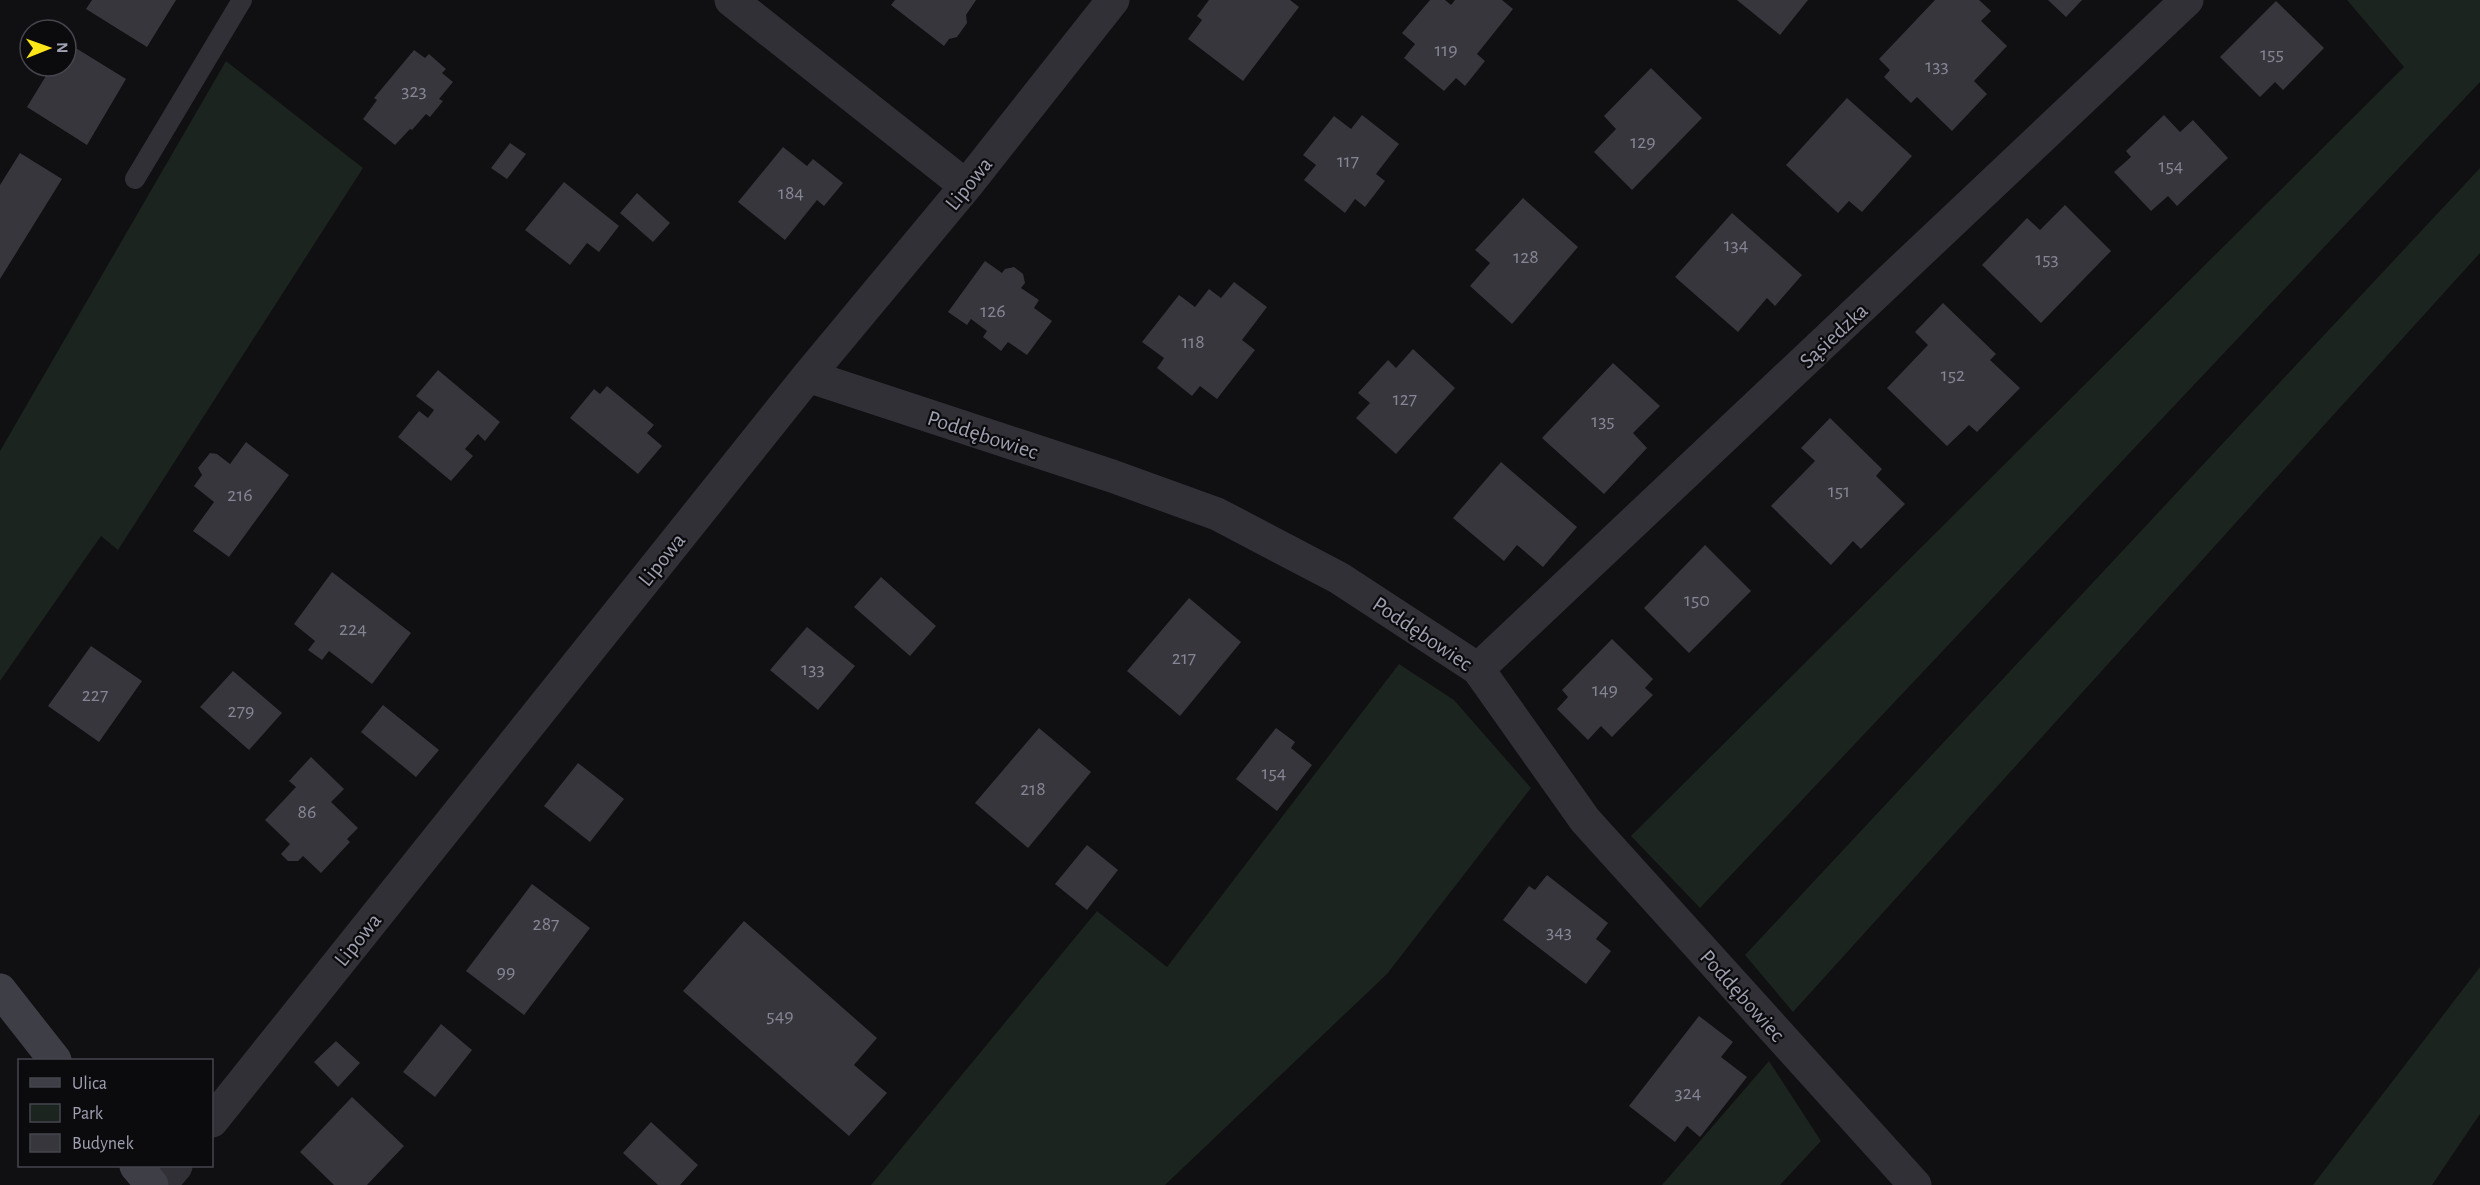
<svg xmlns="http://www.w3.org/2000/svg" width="2480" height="1185" font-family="'Alegreya Sans',sans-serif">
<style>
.green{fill:#1b241e}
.building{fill:#37363c}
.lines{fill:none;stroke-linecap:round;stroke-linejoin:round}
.service{stroke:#303036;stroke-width:20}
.minor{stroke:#303036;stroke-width:33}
.secondary{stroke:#3e3e46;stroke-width:33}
.labels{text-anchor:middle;stroke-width:4.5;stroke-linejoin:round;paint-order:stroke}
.number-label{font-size:20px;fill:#858695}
.street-label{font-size:22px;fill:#9fa1b3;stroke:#0b0a0c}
</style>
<rect width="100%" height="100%" fill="#100f11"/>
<!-- green -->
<path class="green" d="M2347,0h133v82l-780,826 -69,-72 773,-769z
M226,61l137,107 -245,382 -17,-14 -101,145v-230z
M2480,168v85l-687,759 -48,-57z
M1399,664l55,36 77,88 -144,186 -222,211h-294l226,-274 70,56z
M2480,967v147l-48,71h-119z
M1769,1061l52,80 -41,44h-118z"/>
<!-- building -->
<path class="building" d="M92,0h84l-29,47 -61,-38z
M895,0h81l-10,15 1,8 -10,14 -8,2 -5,7 -53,-41z
M1209,0h81l9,7 -56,74 -55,-42 14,-19 -5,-4z
M1430,0h15l6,5 4,-5h47l11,9 -36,45 8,7 -20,25 -9,-8 -12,13 -40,-33 11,-14 -13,-11z
M1737,0h71l-28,35z
M1935,0h44l12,11 -10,10 26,25 -33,35 13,13 -35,37 -35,-34 -6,6 -27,-26 6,-7 -11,-11z
M2048,0h34l-16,17z
M2276,1l48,47 -41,42 -8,-8 -15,15 -40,-40z
M66,42l60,37 -39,66 -60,-38 25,-41h14z
M414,50l11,8 4,-4 17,15 -4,4 11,9 -14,17 4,2 -13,16 -4,-3 -14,16 -2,-1 -15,16 -32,-26 14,-19 -3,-2z
M1651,68l51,50 -70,72 -38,-38 22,-23 -12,-13z
M1847,98l65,58 -50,56 -13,-11 -11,12 -52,-48z
M1362,115l37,29 -23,30 9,7 -20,26 -10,-8 -10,14 -41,-33 12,-15 -13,-10 31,-39 17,13z
M2164,115l16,17 13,-12 35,38 -51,48 -9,-10 -17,15 -37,-39 17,-15 -5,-6z
M510,143l16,11 -19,25 -16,-11z
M783,147l24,19 6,-7 30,24 -19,23 -7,-6 -32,40 -47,-38z
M20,153l42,26 -62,100v-94z
M564,182l55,44 -20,26 -12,-9 -17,22 -45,-35z
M637,193l33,30 -17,19 -33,-29z
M1523,198l55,49 -66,77 -42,-38 20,-23 -15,-13z
M2065,205l46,46 -70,72 -59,-58 45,-47 13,12z
M1732,213l70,62 -27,31 -8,-8 -29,34 -63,-55z
M985,261l17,12 3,-4 9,-2 9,7 2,9 -4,5 18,12 -5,8 18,13 -25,34 -19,-13 -7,9 -18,-14 4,-6 -16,-12 -4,6 -19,-13z
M1234,282l33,25 -25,33 13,10 -38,49 -17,-13 -8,10 -35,-28 7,-10 -22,-16 37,-47 16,12 14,-18 12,9z
M1943,303l53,51 -6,6 30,28 -43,44 -8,-7 -22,21 -60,-58 41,-43 -13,-13z
M1413,349l42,39 -59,66 -40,-36 14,-15 -12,-10 30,-33 8,8z
M1613,363l47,43 -27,27 14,15 -43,46 -62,-56z
M438,370l62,52 -15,19 -7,-7 -13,15 8,7 -22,25 -53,-44 21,-26 9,7 6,-8 -18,-14z
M607,386l47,39 -7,8 15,13 -24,28 -68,-56 24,-29 6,5z
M1830,418l52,51 -6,7 29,28 -44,45 -8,-8 -22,24 -60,-59 44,-45 -14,-13z
M246,442l43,33 -60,82 -36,-26 21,-29 -20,-16 8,-11 -4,-7 12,-15 7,1 13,10z
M1501,462l76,65 -34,40 -26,-22 -13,16 -51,-43z
M1705,545l46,46 -62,62 -45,-45z
M332,572l79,61 -39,51 -43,-33 -7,9 -14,-10 7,-9 -21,-17z
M881,577l55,49 -26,30 -56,-49z
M1189,598l52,44 -61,74 -53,-45z
M807,627l48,39 -37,44 -48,-40z
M1612,639l41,40 -8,9 8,7 -41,42 -11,-11 -13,14 -31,-31 11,-12 -6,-7z
M91,646l51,35 -43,61 -51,-36z
M233,671l49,42 -33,37 -49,-43z
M383,705l56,45 -23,27 -55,-45z
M1039,728l52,44 -63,76 -53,-45z
M1276,728l19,14 -4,6 21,17 -35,46 -41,-32z
M311,757l33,32 -13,13 27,26 -11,11 3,3 -29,31 -18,-17 -5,5h-10l-7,-7 9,-10 -25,-24 31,-33 -7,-6z
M578,763l46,36 -34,43 -46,-36z
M1087,845l31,25 -31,40 -32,-26z
M1547,875l61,48 -12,16 15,12 -25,33 -83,-64 26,-34 6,4z
M532,884l58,44 -66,87 -58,-44z
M744,921l133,117 -23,27 33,28 -38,43 -166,-145z
M1699,1016l34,26 -12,15 26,20 -47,60 -13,-11 -12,16 -46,-36z
M441,1024l31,26 -37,47 -32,-25z
M336,1041l24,22 -22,24 -24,-25z
M352,1097l52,49 -37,39h-33l-34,-33z
M651,1122l47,43 -18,20h-22l-35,-32z"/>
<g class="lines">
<!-- service -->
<path class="service" d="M135,179l107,-179"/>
<!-- minor -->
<path class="minor" d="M731,0l235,186
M808,376l304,100 105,38 122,64 139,91 107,151 330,365
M1478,669l709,-669
M212,1121l596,-745 158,-190 147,-186
M160,1185l16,-19"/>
<!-- secondary -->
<path class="secondary" d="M0,990l55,70
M136,1166l16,19"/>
</g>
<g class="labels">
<!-- number labels -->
<g class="number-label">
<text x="1446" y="56">119</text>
<text x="2272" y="60">155</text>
<text x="1937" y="72">133</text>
<text x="414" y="97">323</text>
<text x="1643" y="148">129</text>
<text x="1348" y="167">117</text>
<text x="2171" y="172">154</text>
<text x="791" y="199">184</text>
<text x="1736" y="251">134</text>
<text x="1526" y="263">128</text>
<text x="2047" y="265">153</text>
<text x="993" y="317">126</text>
<text x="1193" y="348">118</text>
<text x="1953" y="381">152</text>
<text x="1405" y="405">127</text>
<text x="1603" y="427">135</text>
<text x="1839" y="497">151</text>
<text x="240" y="501">216</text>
<text x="1697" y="606">150</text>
<text x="353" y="635">224</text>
<text x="1184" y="664">217</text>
<text x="813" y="675">133</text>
<text x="1605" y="696">149</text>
<text x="95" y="701">227</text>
<text x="241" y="717">279</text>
<text x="1274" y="779">154</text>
<text x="1033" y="795">218</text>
<text x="307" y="818">86</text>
<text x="546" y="930">287</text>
<text x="1559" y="938">343</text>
<text x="506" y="978">99</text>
<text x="780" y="1022">549</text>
<text x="1688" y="1099">324</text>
</g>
<!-- street labels -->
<g class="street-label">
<text transform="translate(968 183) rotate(-51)" y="8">Lipowa</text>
<text transform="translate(1833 335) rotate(-43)" y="8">Sąsiedzka</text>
<text transform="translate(983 434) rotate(18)" y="8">Poddębowiec</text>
<text transform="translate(661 559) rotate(-51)" y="8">Lipowa</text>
<text transform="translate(1423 633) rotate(34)" y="8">Poddębowiec</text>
<text transform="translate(357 939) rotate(-51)" y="8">Lipowa</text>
<text transform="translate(1743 995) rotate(48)" y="8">Poddębowiec</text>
</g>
</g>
<!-- legend -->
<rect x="18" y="1059" width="195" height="108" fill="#0b0a0c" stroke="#46464f" stroke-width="1.5"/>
<rect x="30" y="1078" width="30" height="9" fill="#3e3e46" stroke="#46464f" stroke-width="1.5"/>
<text x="72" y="1089" font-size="18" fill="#9fa1b3">Ulica</text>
<rect x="30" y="1104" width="30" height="18" fill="#1b241e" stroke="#46464f" stroke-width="1.5"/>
<text x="72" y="1119" font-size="18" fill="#9fa1b3">Park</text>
<rect x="30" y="1134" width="30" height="18" fill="#37363c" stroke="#46464f" stroke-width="1.5"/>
<text x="72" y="1149" font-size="18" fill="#9fa1b3">Budynek</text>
<!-- north arrow -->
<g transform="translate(48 48) rotate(89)"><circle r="28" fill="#0b0a0c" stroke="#46464f" stroke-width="1.5"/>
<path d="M0-4.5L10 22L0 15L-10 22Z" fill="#ffe619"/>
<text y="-9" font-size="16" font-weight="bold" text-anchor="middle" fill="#9fa1b3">N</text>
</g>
</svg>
